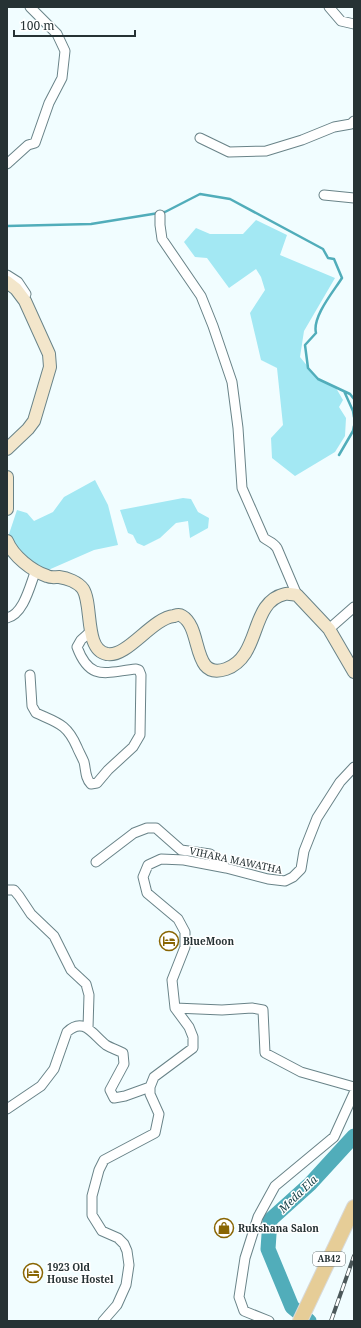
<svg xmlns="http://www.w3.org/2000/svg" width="361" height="1328" font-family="'Noto Serif',serif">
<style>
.green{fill:#a3e8f3}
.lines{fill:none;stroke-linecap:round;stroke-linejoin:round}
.stream{stroke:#51adba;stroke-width:2.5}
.river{stroke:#51adba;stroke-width:15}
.street-casing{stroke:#698388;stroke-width:11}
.secondary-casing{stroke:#698388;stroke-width:14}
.primary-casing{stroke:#d8dada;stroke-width:16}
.street{stroke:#fff;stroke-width:9}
.secondary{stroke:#f3e6cb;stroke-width:12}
.primary{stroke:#e6cd97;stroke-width:14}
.rail-casing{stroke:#4c585a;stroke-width:4}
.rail{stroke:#fff;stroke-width:2.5;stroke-dasharray:8;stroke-linecap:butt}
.labels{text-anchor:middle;stroke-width:3;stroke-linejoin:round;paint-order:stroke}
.shield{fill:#fff;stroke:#677071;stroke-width:1}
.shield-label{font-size:9px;font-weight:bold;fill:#263234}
.street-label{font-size:10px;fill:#263234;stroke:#fff}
.poi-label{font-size:10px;font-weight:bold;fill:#263234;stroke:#fff;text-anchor:start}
.water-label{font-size:11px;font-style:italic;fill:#184248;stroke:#fff}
</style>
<rect width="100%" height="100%" fill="#f1fdff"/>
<!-- green -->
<path class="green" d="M256,220l31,15 -7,20 55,23 -31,53 -4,26 18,22 18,9 7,12 -4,7 7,11 -1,18 -10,16 -40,24 -23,-18 -1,-20 12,-13 -6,-57 -16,-8 -11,-47 15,-23 -4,-13 -5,-8 -27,19 -22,-30 -12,-1 -11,-15 12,-14 14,6h33z
M95,480l13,25 10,40 -24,5 -48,21 -29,-19 -9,-15 9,-27 10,3 7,8 19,-9 11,-15z
M183,498l8,1 7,13 11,6 -1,10 -18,10 -2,-17 -12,2 -16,15 -16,8 -7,-3 -4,-8 -5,-2 -8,-23z"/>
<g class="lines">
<!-- stream -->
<path class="stream" d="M7,226l84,-2 74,-12 35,-18 30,5 93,50 5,9 6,1 8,19c-9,14 -30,39 -26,55l-11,12 3,23 10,11 32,15 4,5
M344,391l9,20 1,6
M339,455l14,-24 1,-5"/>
<!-- river -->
<path class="river" d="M309,1321l-17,-14 -24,-58 2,-29 40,-36 44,-48"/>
<defs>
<path id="street" d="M329,7l12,14 13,3
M200,138l29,14 37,-1 36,-11 32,-13 17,-3 3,-3
M7,164l21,-19 7,-2 14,-40 13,-25 3,-27 -8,-17 -27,-27
M324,195l30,3
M160,215v10l2,14 39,57 12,30 19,56 6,46 4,60 22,50c5,4 9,4 13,10l20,47
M7,275l11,7 8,12
M7,618c17,-4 23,-33 29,-48
M329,629l25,-22
M30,675l2,31 4,7c22,10 31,11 41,34 2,5 5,10 7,15 2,8 1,16 7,22l6,-1 11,-13 25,-23 7,-12 1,-60 -2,-5 -3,-1c-30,3 -46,13 -59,-22l4,-7 10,-9
M96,862l38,-29 13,-5h9l25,22 29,4 15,13
M7,890h7l5,6 12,18 23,22 17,34 15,14 3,11 -1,33
M175,1008l47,2 30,-2 11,2 2,43 36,19 53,15
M7,1109l34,-23 13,-17 13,-37c17,-16 26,3 39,13 5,3 11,5 17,8l1,11 -14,26 4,8 11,-2 25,-9
M103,1321l14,-16 9,-20 3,-20 -2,-14 -3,-7 -6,-6 -16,-7 -10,-16v-19l7,-26 5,-10 51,-27 4,-19 -9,-20v-7l4,-10 39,-29v-11l-4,-10 -14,-19 -3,-28 13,-33v-15l-7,-13 -31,-26 -4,-16 5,-12 13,-6 23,1 42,8 42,11 17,2 8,-4 8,-8 3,-18 13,-33 23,-36 14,-15
M269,1321l-25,-10 -5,-14 6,-39 13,-41 17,-31 59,-49 20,-44"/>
<path id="secondary" d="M7,282l9,7 9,12 24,53 1,13 -16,54 -6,8 -21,20
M7,477v32
M7,541c6,15 25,30 40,35 4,2 8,1 12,1 8,1 19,5 24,12 10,16 1,61 24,65 20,4 45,-36 67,-38 3,-1 5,-2 8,0 21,12 9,65 44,53 36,-13 23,-67 59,-75 4,-1 9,1 12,1l32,34 25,43"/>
<path id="primary" d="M300,1321l54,-114"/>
</defs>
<!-- street casing -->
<use href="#street" class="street-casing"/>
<!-- secondary casing -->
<use href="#secondary" class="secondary-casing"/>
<!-- primary casing -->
<use href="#primary" class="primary-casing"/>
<!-- street -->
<use href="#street" class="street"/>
<!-- secondary -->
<use href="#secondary" class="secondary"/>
<!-- primary -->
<use href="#primary" class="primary"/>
<defs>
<path id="rail" d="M331,1321l23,-65"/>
</defs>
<!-- rail casing -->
<use href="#rail" class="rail-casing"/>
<!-- rail -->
<use href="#rail" class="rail"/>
</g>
<!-- icons -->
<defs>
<symbol id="hotel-ring" viewBox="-11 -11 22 22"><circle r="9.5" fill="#fff" stroke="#896503" stroke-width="1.5"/><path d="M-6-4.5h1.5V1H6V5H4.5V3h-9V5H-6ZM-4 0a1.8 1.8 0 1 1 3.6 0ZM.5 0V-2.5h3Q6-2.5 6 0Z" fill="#896503"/></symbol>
<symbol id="shop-ring" viewBox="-11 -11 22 22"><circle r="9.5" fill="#fff" stroke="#896503" stroke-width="1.5"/><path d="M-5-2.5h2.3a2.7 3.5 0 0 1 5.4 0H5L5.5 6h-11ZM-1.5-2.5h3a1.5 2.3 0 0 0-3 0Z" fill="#896503"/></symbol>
</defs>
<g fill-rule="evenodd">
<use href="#hotel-ring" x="158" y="930" width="22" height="22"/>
<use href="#shop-ring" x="213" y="1217" width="22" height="22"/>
<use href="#hotel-ring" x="22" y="1262" width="22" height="22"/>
</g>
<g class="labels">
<!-- shield labels -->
<rect class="shield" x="313" y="1252" width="32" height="14" rx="3"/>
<g class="shield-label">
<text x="329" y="1262">AB42</text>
</g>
<!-- street labels -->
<g class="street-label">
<text transform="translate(236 860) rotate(12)" y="4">VIHARA MAWATHA</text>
</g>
<!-- poi labels -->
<g class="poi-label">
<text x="183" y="945">BlueMoon</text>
<text x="238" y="1232">Rukshana Salon</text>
<text x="47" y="1271">1923 Old<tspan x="47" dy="12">House Hostel</tspan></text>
</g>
<!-- water labels -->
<g class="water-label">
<text transform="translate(298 1194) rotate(-44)" y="4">Meda Ela</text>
</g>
</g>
<!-- border -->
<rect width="361" height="1328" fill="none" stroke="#263234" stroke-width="16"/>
<!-- scale -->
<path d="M14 30v6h121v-6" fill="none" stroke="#263234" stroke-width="2"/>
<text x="20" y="30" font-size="12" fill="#263234" stroke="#ffffff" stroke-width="3" paint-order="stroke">100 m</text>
</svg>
